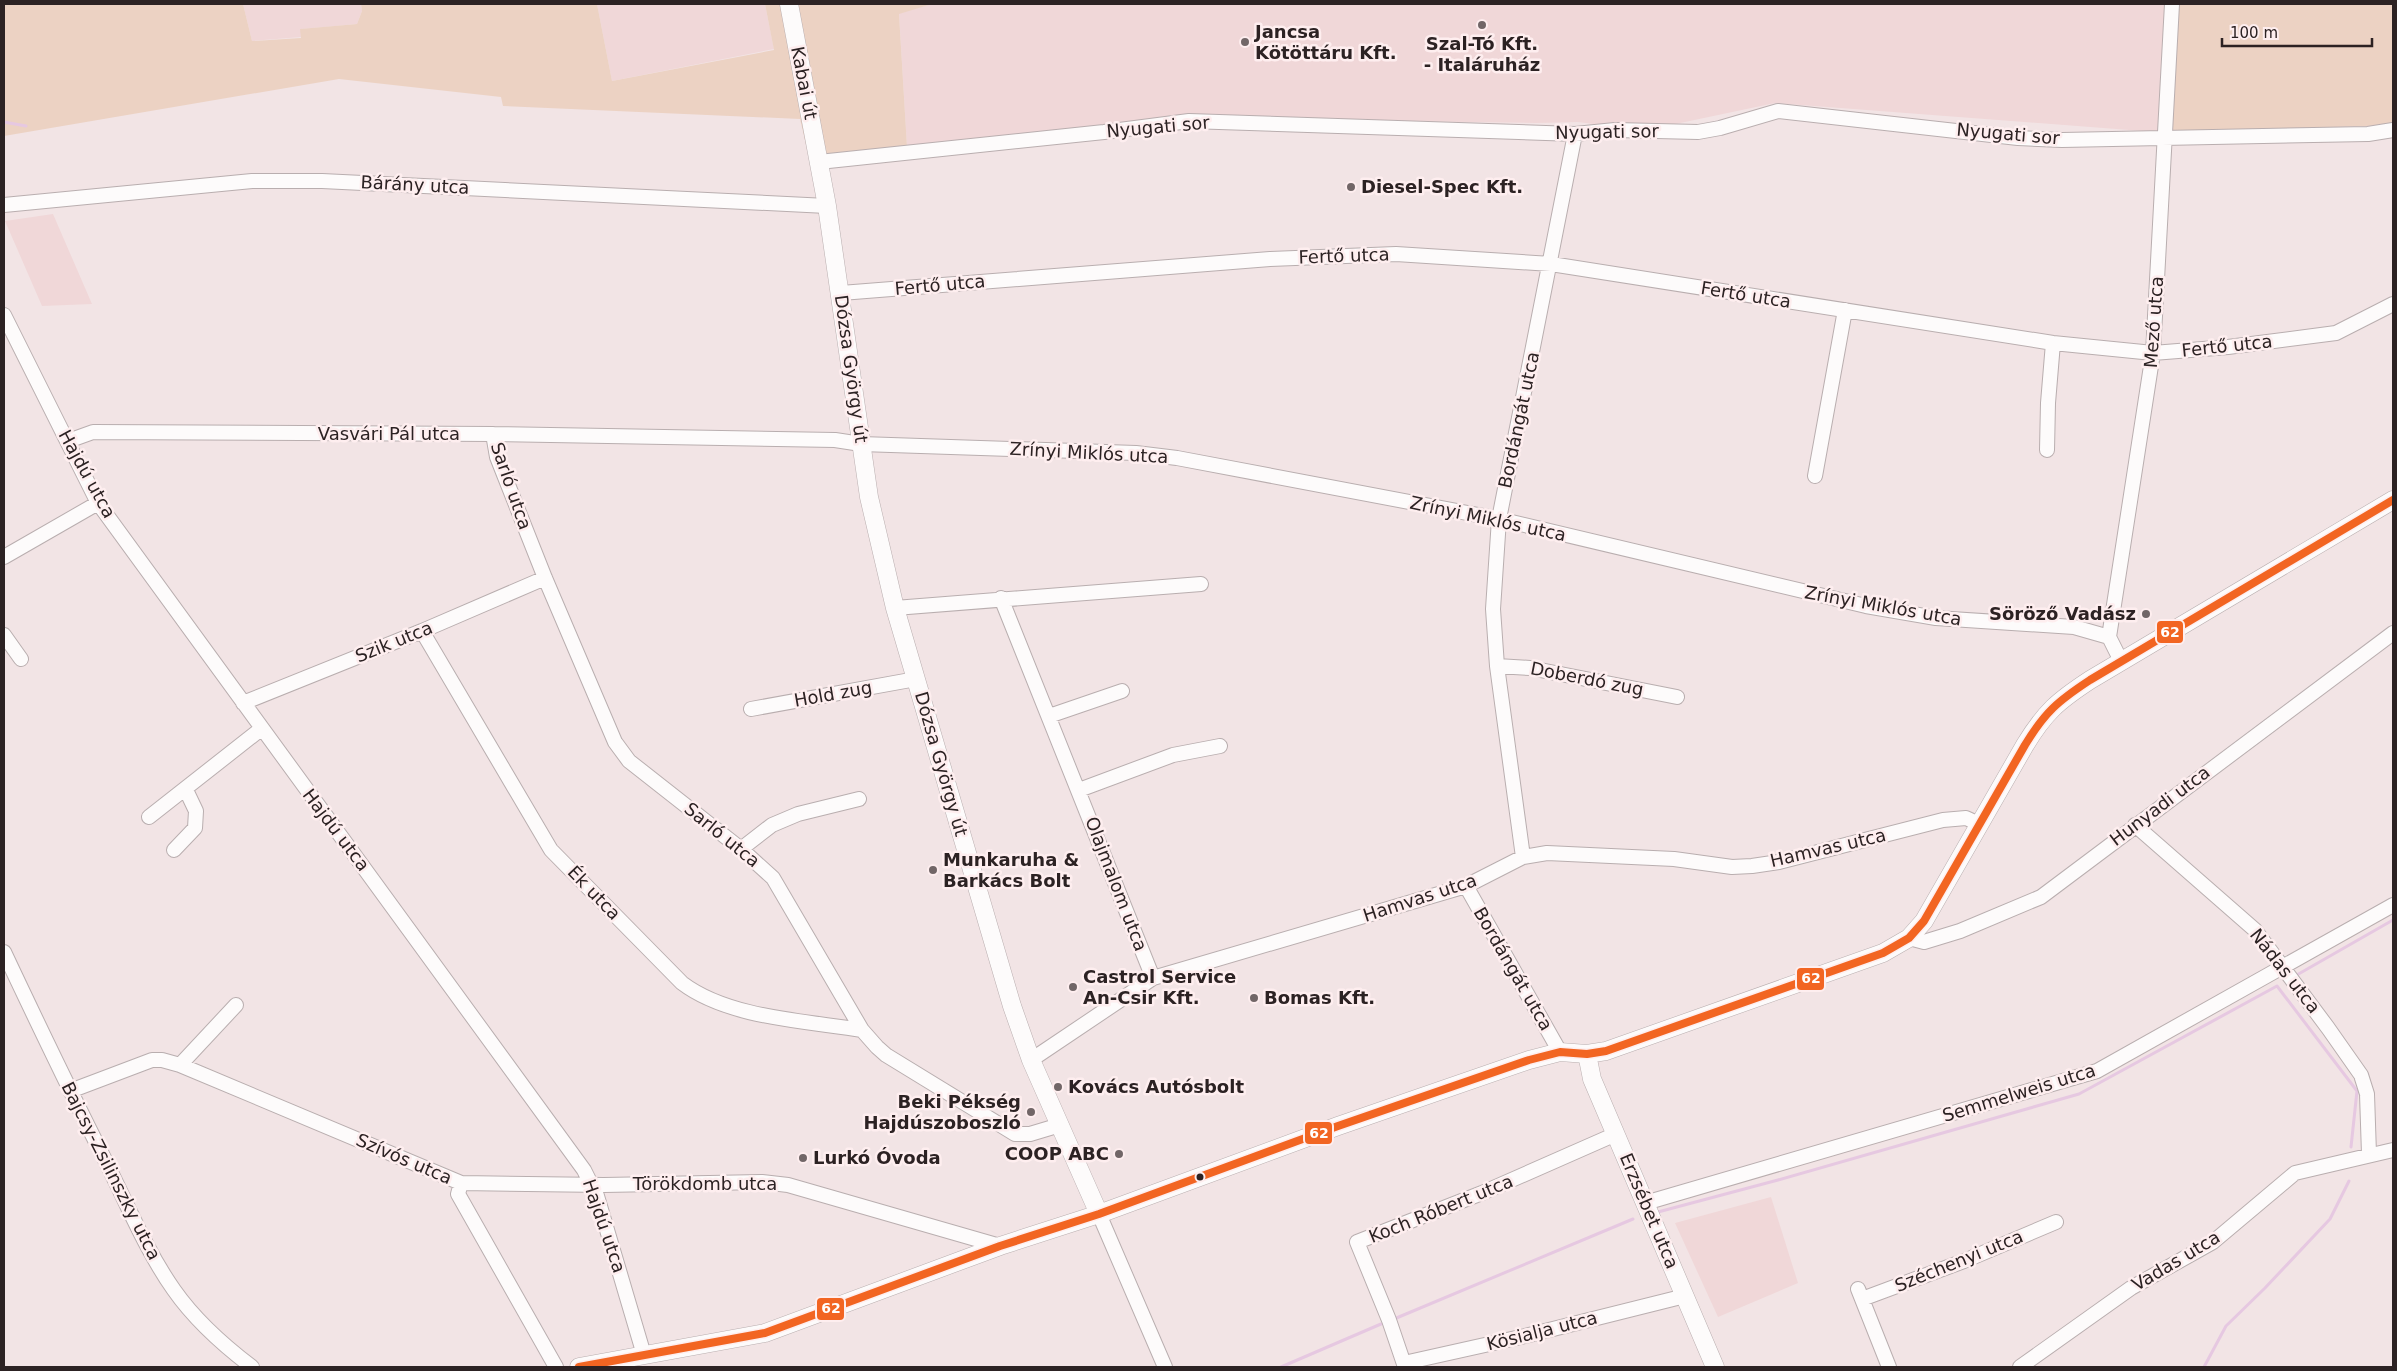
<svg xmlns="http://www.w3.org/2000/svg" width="2397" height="1371" font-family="'DejaVu Sans',sans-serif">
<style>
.built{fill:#f0d7d8}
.green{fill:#ecd2c3}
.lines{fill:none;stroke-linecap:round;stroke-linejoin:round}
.stream{stroke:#e6c8e1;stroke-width:3}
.minor-casing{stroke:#b9aeaf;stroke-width:16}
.major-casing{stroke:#b9aeaf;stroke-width:19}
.minor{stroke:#fdfbfb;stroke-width:14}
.major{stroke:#fdfbfb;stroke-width:18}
.bus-1-casing{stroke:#feeeef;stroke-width:11}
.bus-1{stroke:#f26522;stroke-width:8}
.poi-dot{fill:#716667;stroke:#feeeef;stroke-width:2}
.bus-dot{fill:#2c2223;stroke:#feeeef;stroke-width:2}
.labels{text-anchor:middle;stroke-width:5;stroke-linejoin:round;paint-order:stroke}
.poi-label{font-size:18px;font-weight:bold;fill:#2c2223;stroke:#feeeef;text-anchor:start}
.street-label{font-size:18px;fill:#2c2223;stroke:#feeeef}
.line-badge{stroke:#feeeef;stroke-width:2}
.badge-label{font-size:14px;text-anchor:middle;font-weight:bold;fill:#fff}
</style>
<rect width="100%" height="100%" fill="#f2e4e5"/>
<!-- built -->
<path class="built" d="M243,4h118l1,7 -5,13 -56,5v8l-49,4z
M597,4h168l9,45 -162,32z
M932,4h1236v129l-393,-30 -109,23 -49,1 -39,-5 -42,1 -367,-5 -262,29 -8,-134z
M53,214l39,90 -50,2 -37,-85z
M1771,1197l27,86 -80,34 -43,-94z"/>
<!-- green -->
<path class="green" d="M4,4h239l9,37 49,-3 -1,-9 57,-5 5,-13 -1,-7h236l15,77 162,-31 -9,-46h167l-33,10 8,133 -98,10 -9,-38 -297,-13 -2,-9 -162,-18 -335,57z
M2168,4h225v121l-225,8z"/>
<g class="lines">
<!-- stream -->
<path class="stream" d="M4,122l22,4
M2295,976l98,-56
M1658,1212l120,-32 301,-86 198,-108 80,105 -6,56
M1394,1319l239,-100
M1281,1367l100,-43
M2204,1367l22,-41 39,-38 65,-69 19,-38"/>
<defs>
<path id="minor" d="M819,162l285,-30 85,-11 386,13 40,-4 83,2 22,-4 58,-17 240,27 44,2 306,-6 25,-4
M4,205l248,-24h70l505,25
M841,293l429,-34 126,-5 155,10 502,79 100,10 75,-6 108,-14 57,-29
M4,315l94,188 486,667 13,26 47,159
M493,434l4,23 48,121 70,164 14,19 112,88 32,29 89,152 15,17 9,8 129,79h15l30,-9
M68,441l25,-9 400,2 342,6 26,4 275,9 41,5 322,61 367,87 70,12 138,9 35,10
M2047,450l1,-47 5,-60
M1815,476l30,-166
M4,557l94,-54
M1001,598l152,380
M895,608l306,-24
M422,631l129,219 131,133c46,35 124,38 180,47
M4,635l17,24
M2109,637l44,-284 19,-349
M2109,637l12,24
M1497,666l33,2 147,29
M243,703l179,-72 123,-53
M751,709l165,-30
M1049,716l73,-25
M1079,790l94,-35 47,-9
M149,817l112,-88
M2135,825l120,105 73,98 33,47 6,19 2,60
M741,849l31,-24 26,-11 61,-15
M174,850l21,-22 1,-17 -10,-21
M1523,857l-26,-191 -4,-57 6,-90 76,-385
M1466,886l94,166
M1909,938l15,4 36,-11 81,-34 352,-264
M4,952c32,68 65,137 99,204 23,45 42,93 71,134 21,30 49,55 78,77
M1031,1060l122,-82 313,-92 57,-29 24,-4 127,6 58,8 20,-1 27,-4 164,-42 23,-2 13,6
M180,1065l56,-60
M70,1091l82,-31h10l18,5 281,118 143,2 158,-3 26,3 212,61
M461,1183l-3,11 98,173
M1645,1203l452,-132 296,-166
M1099,1214l66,153
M1858,1289l31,78
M1862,1299l102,-38 92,-39
M1404,1363l121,-27 160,-40
M1405,1367l-16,-47 -32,-78 125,-49 134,-59
M2020,1367l111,-79 82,-46 82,-69 98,-23"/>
<path id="major" d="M789,4l38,202 42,291 26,111 117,398 19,54 68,154
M1587,1054l5,25 123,288
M579,1367l186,-34 235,-87 99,-32 239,-88 191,-66 31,-8 27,2 19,-3 277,-98 26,-15 15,-17 101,-176c20,-33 33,-44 65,-65l303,-180"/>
</defs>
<!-- minor casing -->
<use href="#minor" class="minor-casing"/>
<!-- major casing -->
<use href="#major" class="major-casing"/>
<!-- minor -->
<use href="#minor" class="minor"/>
<!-- major -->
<use href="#major" class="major"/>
<defs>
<path id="bus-1" d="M579,1367l186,-34 235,-87 99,-32 239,-88 191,-66 31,-8 27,2 19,-3 277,-98 26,-15 15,-17 101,-176c20,-33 33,-44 65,-65l303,-180"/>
</defs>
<!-- bus-1 casing -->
<use href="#bus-1" class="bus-1-casing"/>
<!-- bus-1 -->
<use href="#bus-1" class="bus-1"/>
</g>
<!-- markers -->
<g class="poi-dot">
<circle cx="1482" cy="25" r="5"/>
<circle cx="1245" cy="42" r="5"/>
<circle cx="1351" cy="187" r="5"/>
<circle cx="2146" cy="614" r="5"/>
<circle cx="933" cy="870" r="5"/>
<circle cx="1073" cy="987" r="5"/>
<circle cx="1254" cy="998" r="5"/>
<circle cx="1058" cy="1087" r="5"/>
<circle cx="1031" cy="1112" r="5"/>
<circle cx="1119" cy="1154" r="5"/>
<circle cx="803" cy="1158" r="5"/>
</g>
<circle class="bus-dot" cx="1200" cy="1177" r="4.5"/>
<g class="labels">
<!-- poi labels -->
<g class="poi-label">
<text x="1255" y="38">Jancsa<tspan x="1255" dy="21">Kötöttáru Kft.</tspan></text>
<text x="1482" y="50" text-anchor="middle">Szal-Tó Kft.<tspan x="1482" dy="21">- Italáruház</tspan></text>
<text x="1361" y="193">Diesel-Spec Kft.</text>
<text x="2136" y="620" text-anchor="end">Söröző Vadász</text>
<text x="943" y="866">Munkaruha &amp;<tspan x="943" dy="21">Barkács Bolt</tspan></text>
<text x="1083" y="983">Castrol Service<tspan x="1083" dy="21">An-Csir Kft.</tspan></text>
<text x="1264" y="1004">Bomas Kft.</text>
<text x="1068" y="1093">Kovács Autósbolt</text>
<text x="1021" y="1108" text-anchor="end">Beki Pékség<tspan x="1021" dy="21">Hajdúszoboszló</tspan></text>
<text x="1109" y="1160" text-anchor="end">COOP ABC</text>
<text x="813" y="1164">Lurkó Óvoda</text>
</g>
<!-- street labels -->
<g class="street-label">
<text transform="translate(804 83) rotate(79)" y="6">Kabai út</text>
<text transform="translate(1158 127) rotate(-5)" y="6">Nyugati sor</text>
<text transform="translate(1607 132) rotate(-1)" y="6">Nyugati sor</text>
<text transform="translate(2008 134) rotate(5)" y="6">Nyugati sor</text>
<text transform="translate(415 185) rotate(3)" y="6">Bárány utca</text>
<text transform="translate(1344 256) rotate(-2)" y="6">Fertő utca</text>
<text transform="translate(940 285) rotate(-5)" y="6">Fertő utca</text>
<text transform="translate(1746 295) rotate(9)" y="6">Fertő utca</text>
<text transform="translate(2154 322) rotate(-86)" y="6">Mező utca</text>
<text transform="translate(2227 346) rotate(-6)" y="6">Fertő utca</text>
<text transform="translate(851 369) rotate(82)" y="6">Dózsa György út</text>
<text transform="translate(1519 420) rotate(-78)" y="6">Bordángát utca</text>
<text x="389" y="440">Vasvári Pál utca</text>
<text transform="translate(1089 453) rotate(3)" y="6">Zrínyi Miklós utca</text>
<text transform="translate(87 474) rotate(61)" y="6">Hajdú utca</text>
<text transform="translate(511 486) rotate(71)" y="6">Sarló utca</text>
<text transform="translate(1488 519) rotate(12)" y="6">Zrínyi Miklós utca</text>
<text transform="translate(1883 606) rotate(10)" y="6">Zrínyi Miklós utca</text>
<text transform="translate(394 642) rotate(-22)" y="6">Szik utca</text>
<text transform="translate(1587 679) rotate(11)" y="6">Doberdó zug</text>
<text transform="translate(833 694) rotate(-10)" y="6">Hold zug</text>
<text transform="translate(941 764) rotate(74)" y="6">Dózsa György út</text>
<text transform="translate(2160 806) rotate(-37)" y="6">Hunyadi utca</text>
<text transform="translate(336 830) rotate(53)" y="6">Hajdú utca</text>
<text transform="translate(722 835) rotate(39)" y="6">Sarló utca</text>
<text transform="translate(1828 848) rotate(-13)" y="6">Hamvas utca</text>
<text transform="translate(1116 884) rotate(69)" y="6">Olajmalom utca</text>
<text transform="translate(594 893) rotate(46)" y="6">Ék utca</text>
<text transform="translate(1420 898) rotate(-18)" y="6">Hamvas utca</text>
<text transform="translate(1513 969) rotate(60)" y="6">Bordángát utca</text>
<text transform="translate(2285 971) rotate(52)" y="6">Nádas utca</text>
<text transform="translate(2019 1093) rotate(-17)" y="6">Semmelweis utca</text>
<text transform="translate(404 1159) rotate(23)" y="6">Szívós utca</text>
<text transform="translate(111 1171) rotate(63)" y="6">Bajcsy-Zsilinszky utca</text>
<text x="705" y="1190">Törökdomb utca</text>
<text transform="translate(1441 1209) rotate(-22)" y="6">Koch Róbert utca</text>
<text transform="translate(1649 1211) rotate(67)" y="6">Erzsébet utca</text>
<text transform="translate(604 1226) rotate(71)" y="6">Hajdú utca</text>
<text transform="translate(1959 1261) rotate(-22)" y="6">Széchenyi utca</text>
<text transform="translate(2176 1261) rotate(-31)" y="6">Vadas utca</text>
<text transform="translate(1542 1331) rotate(-14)" y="6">Kösialja utca</text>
</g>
</g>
<g class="line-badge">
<rect x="2156" y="620" width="28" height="24" rx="5" fill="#f26522"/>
<rect x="1796" y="967" width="29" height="24" rx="5" fill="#f26522"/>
<rect x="1304" y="1121" width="29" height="24" rx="5" fill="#f26522"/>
<rect x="816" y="1297" width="29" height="24" rx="5" fill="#f26522"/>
</g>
<g class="badge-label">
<text x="2170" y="637">62</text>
<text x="1811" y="983">62</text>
<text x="1319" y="1138">62</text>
<text x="831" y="1313">62</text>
</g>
<!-- border -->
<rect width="2397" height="1371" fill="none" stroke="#2c2223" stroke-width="10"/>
<!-- scale -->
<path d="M2222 38v8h150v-8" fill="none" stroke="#2c2223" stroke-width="2.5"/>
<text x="2230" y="38" font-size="15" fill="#2c2223" stroke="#feeeef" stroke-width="4" paint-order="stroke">100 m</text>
</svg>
